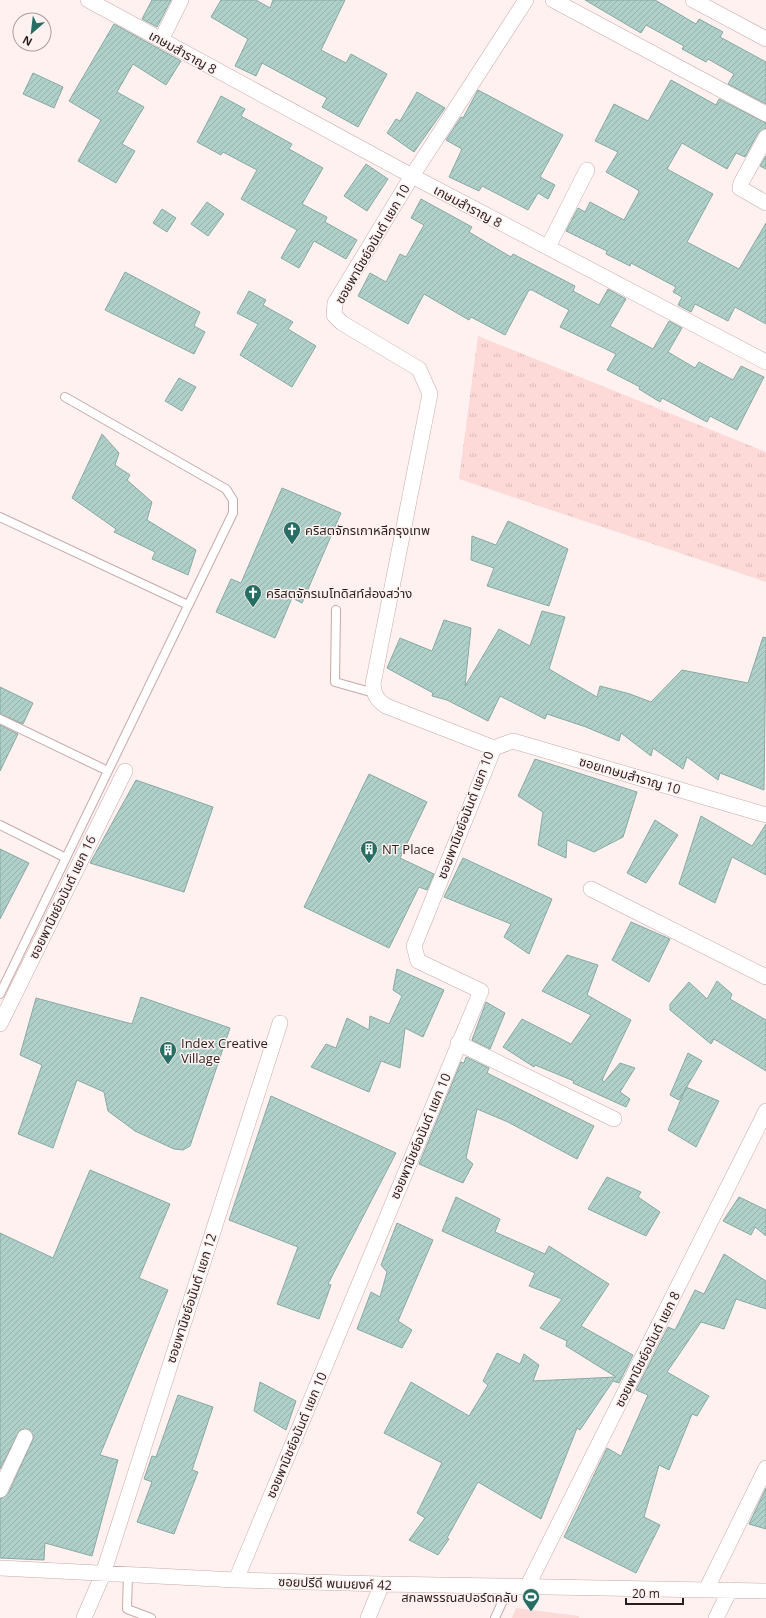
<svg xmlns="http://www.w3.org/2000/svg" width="766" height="1618" font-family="'Open Sans','Noto Sans Thai',sans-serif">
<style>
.grass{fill:url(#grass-tufts)}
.pitch{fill:#fdd9d7}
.building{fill:url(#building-hatch);stroke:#89a9a3}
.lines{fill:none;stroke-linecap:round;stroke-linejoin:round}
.lane-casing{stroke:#c8a9a8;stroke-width:10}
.street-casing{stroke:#c8a9a8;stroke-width:16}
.lane{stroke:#fff;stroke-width:8}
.street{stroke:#fff;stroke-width:15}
.labels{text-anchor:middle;stroke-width:3;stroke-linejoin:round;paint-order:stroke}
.street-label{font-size:13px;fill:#2a1f1e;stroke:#fef1f0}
.poi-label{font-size:13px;fill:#2a1f1e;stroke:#fef1f0;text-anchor:start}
</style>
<defs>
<pattern id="grass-tufts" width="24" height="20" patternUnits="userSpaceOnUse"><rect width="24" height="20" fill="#fdd9d7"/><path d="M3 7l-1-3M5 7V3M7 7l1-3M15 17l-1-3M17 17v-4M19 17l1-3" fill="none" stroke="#d9bab8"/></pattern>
<pattern id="building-hatch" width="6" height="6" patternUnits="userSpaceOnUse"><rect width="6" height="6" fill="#afd0c9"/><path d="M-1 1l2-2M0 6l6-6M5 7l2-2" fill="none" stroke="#97b2ac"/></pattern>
</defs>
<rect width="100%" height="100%" fill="#fef1f0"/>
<!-- grass -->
<path class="grass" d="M478,336l288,116v130l-307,-103z"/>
<!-- pitch -->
<path class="pitch" d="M516,1608l63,8v2h-67z"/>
<!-- building -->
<path class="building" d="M152,0h19l-14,27 -15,-8z
M221,0h35l14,8 3,-8h72l-24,50 25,13 5,-9 36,20 -29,53 -36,-20 5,-9 -65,-35 -6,13 -21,-10 13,-27 -37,-22z
M585,0h70l41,24 3,-5 24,13 -3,5 46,25v42l-38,-20 6,-10 -26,-15 -2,3 -24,-13 2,-3 -38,-21 -5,8z
M114,24l67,37 -15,24 -33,-21 -16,28 27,15 -22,37 13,7 -19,32 -38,-22 23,-41 -32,-19z
M33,73l30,14 -9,21 -31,-14z
M671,80l45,25 3,-6 47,24v5l-8,5 -13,24 -9,-4 -9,16 -45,-26 -15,26 46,25 -26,48 52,27 27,-46v101l-31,-17 -7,14 -33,-17 -4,8 -13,-7 4,-8 -9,-5 3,-5 -45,-24 -1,3 -24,-12 1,-3 -41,-20 12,-23 7,4 5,-10 34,18 15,-28 -1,-2 -32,-18 12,-20 -23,-11 19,-37 34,17z
M478,90l85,45 -23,42 15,8 -7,14 -10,-6 -10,17 -46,-24 -3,5 -30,-14 13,-28 -16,-9 15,-23 2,1z
M417,92l28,16 -31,44 -27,-19 9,-14 4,2z
M221,96l24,13 -4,7 51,28 -3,5 34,19 -21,36 25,13 -2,5 32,18 -11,19 -32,-18 -15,27 -18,-10 16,-28 -56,-31 16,-29 -34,-18 -2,3 -24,-13z
M766,156v13l-6,-3z
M366,164l22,15 -21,32 -23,-15z
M421,199l51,28 -3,5 42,25 2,-3 62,32 -2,5 26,14 9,-16 18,10 -16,27 43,23 16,-28 13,7 -14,24 27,16 4,-6 34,18 8,-14 23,11 -27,53 -27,-14 -3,6 -45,-24 -2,4 -21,-13 1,-2 -33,-17 9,-16 -56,-27 9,-17 -37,-20h-3l-24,45 -34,-18 -2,3 -45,-26 -16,30 -50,-28 12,-23 16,9 14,-28 6,3 18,-32 -13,-7z
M207,202l17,12 -16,22 -17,-12z
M162,209l14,9 -9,14 -14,-9z
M125,272l75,40 -6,14 11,6 -11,22 -89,-44z
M249,291l17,9 -3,5 30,17 -5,7 28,17 -24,41 -52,-32 18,-31 -21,-11z
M179,378l17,9 -14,24 -17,-10z
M102,434l17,19 -4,12 15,10 -3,5 25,22 -5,18 49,30 -8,25 -36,-16 3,-7 -41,-20 2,-3 -44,-31z
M282,488l59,25 -39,90 -10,-5 -17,40 -59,-26 15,-33 10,4z
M508,521l60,28 -19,57 -62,-20 7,-18 -23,-8 1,-24 24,9z
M542,611l23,6 -16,52 48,28 3,-11 30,8 21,8 31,-32 66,13 15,-46 3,1 -2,152 -44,-17 -2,7 -31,-23 -4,12 -30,-21 -2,8 -30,-23 -2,8 -33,-14 -39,-13 -2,5 -45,-23 -12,25 -41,-21 -15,-4 1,-3 -46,-25 13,-30 32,13 12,-31 27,8 -6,58 34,-57 31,17z
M0,687l33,16 -10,21 -23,-10z
M0,725l18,9 -18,37z
M535,759l102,33 -14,45 -29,15 -27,-12 -1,18 -28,-13 5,-33 -25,-16z
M369,774l58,28 -27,56 34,16 -7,16 -8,-3 -30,61 -85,-41z
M136,780l77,27 -29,85 -94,-29z
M701,816l51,30 14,-22v51l-34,-18 -17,46 -36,-19z
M655,820l23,15 -32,48 -19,-10z
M0,849l29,14 -29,56z
M463,858l89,41 -23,55 -25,-17 7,-13 -67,-27z
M631,922l39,17 -21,43 -37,-22z
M567,955l31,10 -11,30 44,25 -29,60 2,2 16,-19 15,5 -15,24 10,7 -4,8 -53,-24 1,-2 -39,-16 -1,2 -31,-20 19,-28 49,25 20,-29 -49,-24z
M397,969l47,21 -21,47 -18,-9 -5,40 -19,-7 -12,31 -58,-25 15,-23 10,4 11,-30 22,12 1,-14 19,8 13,-28 -9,-6z
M717,981l15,13 -2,5 36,21v51l-52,-32 -3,5 -41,-34v-6l19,-22 18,17z
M141,997l89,31 -40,118 -7,4 -9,-1 -39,-18 -27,-20 -4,-19 -27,-12 -24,68 -35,-14 24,-69 -22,-10 16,-57 96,26z
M486,1002l19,11 -15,36 -18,-9z
M688,1053l14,8 -23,39 -9,-5z
M466,1057l23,11 -2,5 107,53 -17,33 -69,-37 -31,-13 -11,49 7,6 -10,19 -44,-19 42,-102 3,1z
M686,1087l33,14 -23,46 -28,-17z
M271,1096l125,57 -68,131 3,1 -12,34 -42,-15 21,-57 -69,-27z
M90,1170l80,34 -31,74 29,12 -68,165 18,5 -26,96 -47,-13 -1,17 -44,-2v-59l8,-5 26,-57 -5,-8 -9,1 -20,39v-236l53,25z
M607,1177l34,15 -3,5 22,15 -14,24 -58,-27z
M456,1197l44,22 -5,13 50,22 4,-8 60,38 -28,42 52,29 -14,28 -6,-2 -33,49 -3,-2 -36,91 -63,-37 -31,56 2,1 -11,16 -29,-15 16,-22 -8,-5 25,-50 -58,-30 27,-51 58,34 19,-31 -5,-4 14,-28 23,11 4,-10 15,11 -6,16 83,-4 -50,-31 1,-5 -27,-13 22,-29 -33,-13 6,-13 -93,-42z
M739,1197l27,13v26l-11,-9 -4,8 -28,-14z
M397,1223l36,17 -35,81 14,9 -10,18 -45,-19 14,-37 9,5 7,-25 -6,-7z
M724,1254l42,27v28l-30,-10 -12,30 -23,-7 -34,50 42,24 -12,20 -5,-2 -23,56 -10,-5 -15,52 16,8 -24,48 -72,-36 43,-89 14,8 27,-61 -12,-5 32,-63 7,3 20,-40 9,4z
M260,1382l36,19 -10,29 -32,-19z
M178,1395l35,12 -21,63 6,2 -24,62 -37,-12 15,-40 -8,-3 8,-23 4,1z
M766,1488v41l-17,-5z"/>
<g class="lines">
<defs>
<path id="lane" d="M0,517l188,88
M336,610l-1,72 39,11
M0,719l108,52
M0,825l66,33
M0,994l233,-481v-13l-7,-11 -161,-92
M128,1575l-1,34 24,9
M495,1618l14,-31"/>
<path id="street" d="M88,0l324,176 354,186
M553,0l213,114
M693,0l73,39
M161,40l20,-40
M766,137l-25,46 -1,5 26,15
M548,247l39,-77
M494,748l19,-7 253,74
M591,889l175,88
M0,1024l125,-253
M458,1043l156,76
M0,1490l25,-53
M0,1568l236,12 146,4 384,7
M236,1580l245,-589 -63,-30 -4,-15 80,-198 -108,-42c-9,-6 -12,-11 -13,-22l57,-290 -11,-25 -77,-46 -8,-8 1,-12 77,-127 114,-176
M527,1587l239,-476
M706,1590l60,-122
M84,1618l19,-44 177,-551
M368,1618l14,-34
M716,1618l14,-28"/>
</defs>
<!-- lane casing -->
<use href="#lane" class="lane-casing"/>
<!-- street casing -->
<use href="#street" class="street-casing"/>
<!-- lane -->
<use href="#lane" class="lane"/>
<!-- street -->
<use href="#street" class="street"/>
</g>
<!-- icons -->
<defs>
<symbol id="church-pin" viewBox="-11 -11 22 30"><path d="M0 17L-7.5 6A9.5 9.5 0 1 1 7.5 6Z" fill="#266d63" stroke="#fef1f0"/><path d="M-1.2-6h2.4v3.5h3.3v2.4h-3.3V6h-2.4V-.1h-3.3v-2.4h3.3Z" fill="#fff"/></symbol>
<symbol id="building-pin" viewBox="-11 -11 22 30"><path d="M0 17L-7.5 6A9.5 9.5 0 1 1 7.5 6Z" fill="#266d63" stroke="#fef1f0"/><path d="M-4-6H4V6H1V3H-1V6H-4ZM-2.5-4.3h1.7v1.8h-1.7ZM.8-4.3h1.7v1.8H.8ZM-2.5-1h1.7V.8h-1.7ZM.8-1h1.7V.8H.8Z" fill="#fff"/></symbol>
<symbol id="stadium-pin" viewBox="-11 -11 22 30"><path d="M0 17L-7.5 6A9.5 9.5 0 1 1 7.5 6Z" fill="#266d63" stroke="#fef1f0"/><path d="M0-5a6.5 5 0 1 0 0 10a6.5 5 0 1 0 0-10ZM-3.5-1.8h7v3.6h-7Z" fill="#fff"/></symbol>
</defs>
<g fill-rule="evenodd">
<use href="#church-pin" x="282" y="520" width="20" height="27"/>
<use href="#church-pin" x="243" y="583" width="20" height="27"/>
<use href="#building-pin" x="359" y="839" width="20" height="27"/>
<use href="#building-pin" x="158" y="1040" width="20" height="27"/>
<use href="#stadium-pin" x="521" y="1587" width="20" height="27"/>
</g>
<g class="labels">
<!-- street labels -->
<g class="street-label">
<text transform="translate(183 52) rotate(29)" y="5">เกษมสำราญ 8</text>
<text transform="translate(468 206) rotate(28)" y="5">เกษมสำราญ 8</text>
<text transform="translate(372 244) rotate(-60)" y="5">ซอยพานิชย์อนันต์ แยก 10</text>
<text transform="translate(630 775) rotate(16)" y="5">ซอยเกษมสำราญ 10</text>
<text transform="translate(465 815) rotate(-69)" y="5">ซอยพานิชย์อนันต์ แยก 10</text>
<text transform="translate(62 897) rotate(-64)" y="5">ซอยพานิชย์อนันต์ แยก 16</text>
<text transform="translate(420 1136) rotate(-67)" y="5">ซอยพานิชย์อนันต์ แยก 10</text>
<text transform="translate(191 1298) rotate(-72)" y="5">ซอยพานิชย์อนันต์ แยก 12</text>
<text transform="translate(647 1349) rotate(-63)" y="5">ซอยพานิชย์อนันต์ แยก 8</text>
<text transform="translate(296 1435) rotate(-67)" y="5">ซอยพานิชย์อนันต์ แยก 10</text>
<text transform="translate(335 1583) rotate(2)" y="5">ซอยปรีดี พนมยงค์ 42</text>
</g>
<!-- poi labels -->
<g class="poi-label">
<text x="305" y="535">คริสตจักรเกาหลีกรุงเทพ</text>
<text x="266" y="598">คริสตจักรเมโทดิสท์ส่องสว่าง</text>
<text x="382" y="854">NT Place</text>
<text x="181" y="1048">Index Creative<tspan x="181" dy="15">Village</tspan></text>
<text x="518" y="1602" text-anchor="end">สกลพรรณสปอร์ตคลับ</text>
</g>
</g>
<!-- north arrow -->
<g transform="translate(32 32) rotate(208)"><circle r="19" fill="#fef1f0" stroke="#a99d9c"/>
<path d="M0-3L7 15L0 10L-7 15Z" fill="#266d63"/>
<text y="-6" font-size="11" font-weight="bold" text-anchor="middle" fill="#2a1f1e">N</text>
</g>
<!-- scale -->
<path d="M626 1598v6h57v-6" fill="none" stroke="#2a1f1e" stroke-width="2"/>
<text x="632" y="1598" font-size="12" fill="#2a1f1e" stroke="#fef1f0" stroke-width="3" paint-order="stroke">20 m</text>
</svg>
